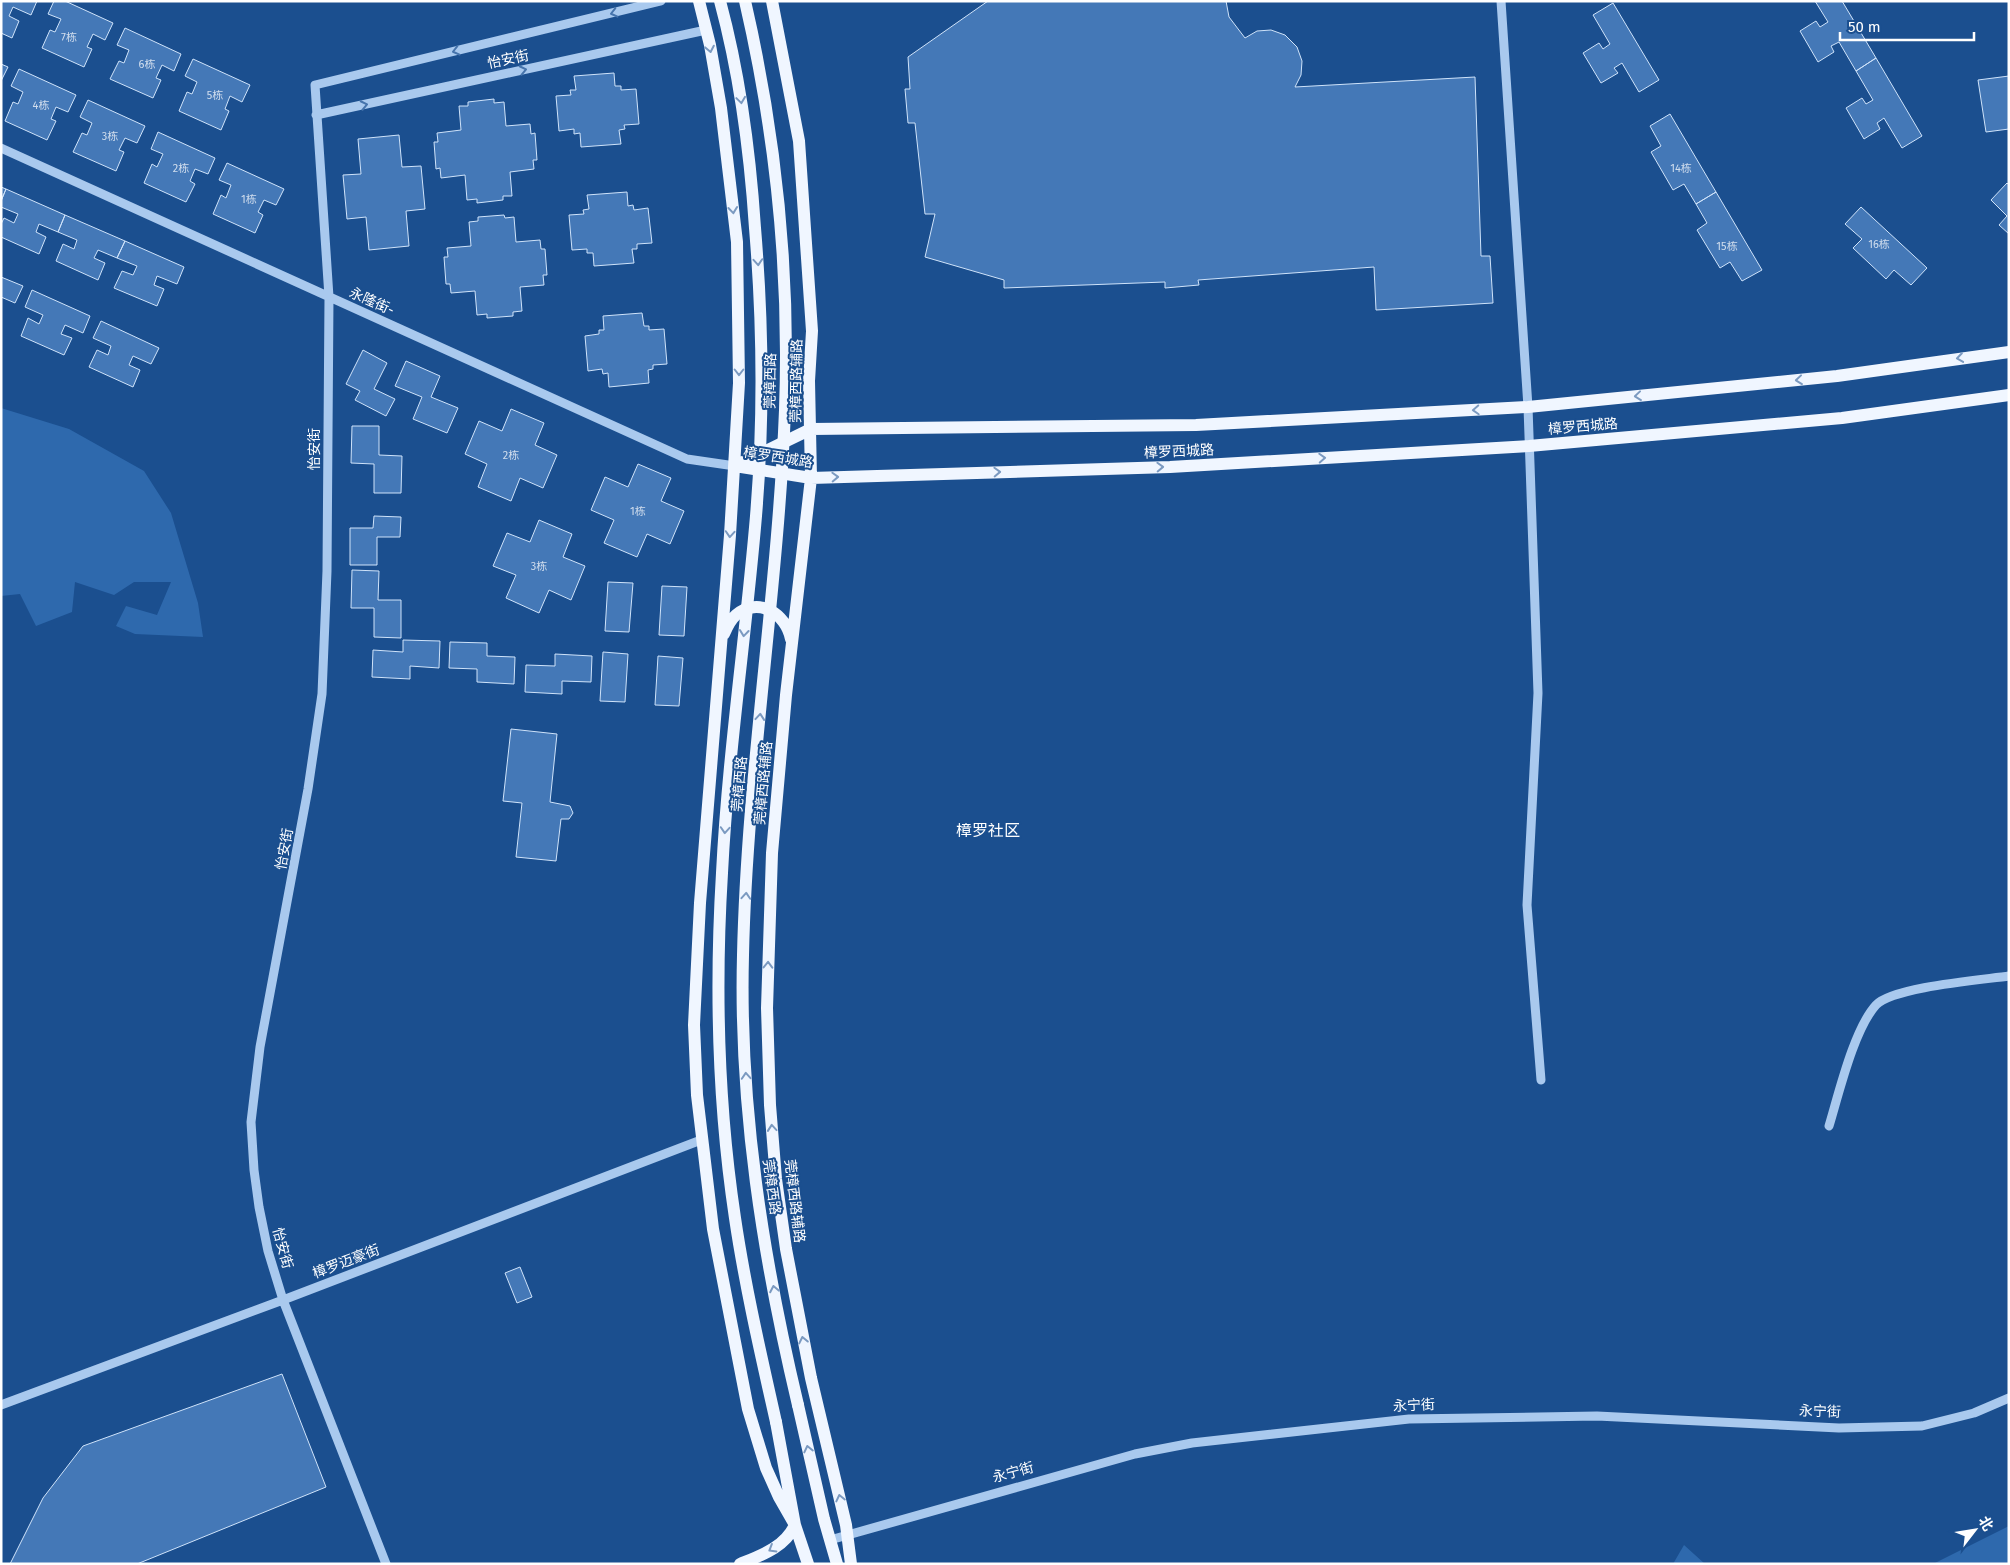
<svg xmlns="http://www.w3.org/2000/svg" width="2010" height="1565" font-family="'Fira Sans','Noto Sans SC',sans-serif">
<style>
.green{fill:#2e69ad}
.building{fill:#4478b7;stroke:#cfe3fa}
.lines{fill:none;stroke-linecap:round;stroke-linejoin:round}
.minor{stroke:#a9c9ee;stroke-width:9}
.major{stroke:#f0f6ff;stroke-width:12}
.major-bridge{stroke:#f0f6ff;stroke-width:12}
.oneway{stroke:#4674ac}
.oneway2{stroke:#7b9ac1}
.labels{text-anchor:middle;stroke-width:4;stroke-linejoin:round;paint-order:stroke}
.number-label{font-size:11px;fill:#d0dded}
.street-label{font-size:14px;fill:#fff;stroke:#1b4f8f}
.quarter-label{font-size:16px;fill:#fff;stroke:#1b4f8f}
</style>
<rect width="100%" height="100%" fill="#1b4f8f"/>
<!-- green -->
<path class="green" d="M1,408l68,21 75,42 27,42 27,90 5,34 -68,-3 -19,-8 10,-20 31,9 14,-33h-37l-20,13 -39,-13 -3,30 -36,14 -16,-32 -19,2z
M2009,1526v38h-76z
M1684,1545l21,19h-32z"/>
<!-- building -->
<path class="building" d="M1,1h36l-6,14 -18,-8 -4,9 10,5 -7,17 -11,-5z
M54,1h11l48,22 -8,17 -12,-6 -6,13 5,2 -8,18 -42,-19 8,-18 5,2 6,-13 -13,-5z
M988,1h238l3,16 16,21 12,-7 14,-1 14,5 12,12 5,14 -1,14 -6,12 180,-10 6,179h9l3,47 -117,7 -2,-43 -176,13 1,5 -34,3v-6l-161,6v-8l-79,-23 10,-43h-10l-10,-91h-7l-3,-34h5l-2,-32z
M1815,1h27l34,57 -20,13 -17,-29 -8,4 3,6 -16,10 -18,-31 16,-10 4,6 8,-5z
M1613,3l46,77 -20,12 -17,-29 -8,5 4,5 -17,10 -18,-30 16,-10 4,6 7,-5 -17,-29z
M125,28l56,26 -7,17 -12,-6 -6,13 5,2 -8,18 -43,-19 9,-18 5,2 5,-13 -12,-5z
M1876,58l46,78 -20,12 -18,-30 -7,5 3,6 -16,10 -18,-31 16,-10 4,6 7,-4 -17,-29z
M193,59l57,26 -8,17 -12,-6 -5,13 4,2 -8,19 -42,-19 8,-19 5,2 5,-12 -12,-6z
M1,64l7,3 -7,14z
M19,69l57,26 -8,17 -12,-5 -5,12 5,2 -9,19 -42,-19 8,-19 5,2 5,-12 -12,-6z
M614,73l1,13h6v4l15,-1 3,35 -15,1 1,4 -6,1 2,14 -40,3 -1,-14 -6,1v-5l-15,2 -3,-35 15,-1 -1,-5h6l-2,-14z
M2009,76v53l-23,3 -8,-52z
M494,99v4l10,-1 2,24 24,-2 1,10 4,-1 2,27h-4l1,9 -24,3 2,24h-9v4l-26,3v-4l-10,1 -2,-25 -24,3 -1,-10 -4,1 -2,-27h4l-1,-9 24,-3 -2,-24h9v-4z
M88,100l57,26 -8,17 -12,-5 -6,12 5,2 -8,19 -43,-19 9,-19 5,2 5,-12 -12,-6z
M1670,114l46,78 -20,12 -12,-20 -11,6 -22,-38 10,-6 -11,-20z
M158,132l57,26 -7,16 -13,-5 -5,12 5,3 -9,18 -42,-19 8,-19 5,3 6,-13 -12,-5z
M399,135l3,32 19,-1 4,43 -19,2 3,35 -40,4 -3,-33 -19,2 -4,-44 18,-1 -3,-35z
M227,163l57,26 -8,16 -12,-5 -6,12 5,3 -8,18 -42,-19 8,-19 5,3 5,-13 -12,-5z
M2007,183l2,2v49l-10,-9 8,-9 -16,-16z
M1,187l5,2 -5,12z
M6,189l59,26 -7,17 -19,-8 -3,8 10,5 -7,17 -38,-17v-13l3,-6 10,5 4,-9 -17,-7v-6z
M627,192l1,14 5,-1 1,5 14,-2 4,35 -15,1v5h-5l2,14 -40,3 -1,-13h-6v-4l-15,1 -3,-35 15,-1 -1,-4 6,-1 -2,-14z
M1716,192l46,78 -20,11 -12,-19 -10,6 -23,-38 10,-7 -11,-19z
M1861,207l66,61 -16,17 -17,-15 -8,9 -33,-31 9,-9 -17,-15z
M65,215l60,26 -8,17 -19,-8 -4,8 11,5 -7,17 -42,-19 7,-17 11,5 3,-9 -19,-8z
M504,215l1,3 9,-1 2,25 24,-2 1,9h4l2,26h-4l1,10 -24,2 2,24 -9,1v4l-26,2v-4l-10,1 -2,-24 -24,2 -1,-9h-4l-2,-27h4l-1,-9 24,-2 -2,-24 9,-1v-4z
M125,241l59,26 -7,17 -20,-8 -3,9 10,4 -7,17 -43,-18 8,-17 11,4 4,-9 -20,-8z
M1,277l22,9 -8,17 -14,-6z
M32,290l58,26 -7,17 -18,-8 -4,9 11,4 -8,17 -43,-19 7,-18 11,6 4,-9 -18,-8z
M642,313l2,13h5v4l15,-1 3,35 -14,1v4l-5,1 1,13 -40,4 -1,-14 -5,1 -1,-5 -14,2 -3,-35 14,-2v-4h5l-1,-14z
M101,321l58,27 -8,16 -18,-8 -4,9 11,5 -7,17 -44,-20 8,-17 11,5 3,-9 -18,-8z
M363,350l24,13 -13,26 21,10 -9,17 -31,-16 5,-9 -14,-7z
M406,361l34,15 -9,21 27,11 -11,25 -34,-14 9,-22 -27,-11z
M511,409l33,14 -9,22 22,10 -14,33 -23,-10 -9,23 -33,-14 9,-23 -22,-10 14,-33 23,10z
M352,426h27v29l23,1 -1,37h-27v-29l-23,-1z
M638,464l33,14 -10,23 23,10 -14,33 -23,-10 -10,23 -33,-14 10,-23 -23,-10 14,-33 23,10z
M374,516l27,1 -1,20h-23v28h-27v-37h23z
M539,520l33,14 -9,23 22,9 -14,34 -22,-10 -10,23 -33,-15 10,-23 -23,-9 14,-33 23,9z
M352,570l27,1 -1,29h23v38l-27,-1v-29h-23z
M608,582l25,1 -4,49 -24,-1z
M662,586l25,1 -3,49 -25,-1z
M403,640l37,1 -1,27 -29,-2v13l-38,-2 1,-27 30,2z
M450,642l37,1v13l28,1 -1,27 -37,-2v-13l-28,-1z
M603,652l25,2 -3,48 -25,-1z
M555,654l37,2 -1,26 -29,-1v13l-37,-2 1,-27 29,1z
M658,656l25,2 -4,48 -24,-1z
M511,729l46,5 -7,68 20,4 3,7 -4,6h-8l-5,42 -40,-4 6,-54 -19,-2z
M520,1267l12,30 -15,6 -12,-30z
M282,1374l44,113 -189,77h-127l33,-66 40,-52z"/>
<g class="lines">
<!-- minor -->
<path class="minor" d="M1501,1l27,406 10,286 -11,212 14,175
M316,115l390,-85
M1,148l686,311 48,7
M1829,1126c10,-33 25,-97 47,-121 17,-18 105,-25 133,-29
M1,1405l282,-105 418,-160
M830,1540l305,-86 57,-11 217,-24 188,-3 242,12 83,-2 52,-13 35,-15
M386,1564l-103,-264 -15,-49 -9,-44 -5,-37 -3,-48 9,-75 48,-258 14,-95 5,-123 2,-274 -14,-212 346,-84"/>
<!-- major -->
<path class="major" d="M699,1l11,44 11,63 16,134 2,141 -9,152 -30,368 -6,122 3,70 16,134 35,180 18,59 13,29 16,28
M772,1l27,140 13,190 -3,50 2,97 -25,217 -14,158 -5,155 3,97 6,74 10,70 25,129 35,147 5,39
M735,466l76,-37 385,-4 332,-18 309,-31 172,-24
M735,466l76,12 359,-11 359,-21 313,-28 167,-23
M724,634c3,-7 6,-14 12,-19 23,-19 50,-1 55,24
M798,1405l26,114 13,45
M776,1422l19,103 13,39
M740,1564c22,-9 45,-17 55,-39"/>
<!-- major-bridge -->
<path class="major-bridge" d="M720,1c20,74 30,151 35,227 8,96 9,192 1,288 -10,119 -28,238 -34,357 -7,115 -4,232 13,345 10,68 26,137 41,204
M745,1c31,134 45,272 40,409 -7,182 -38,363 -42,545 -4,152 20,303 55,450"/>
</g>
<!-- one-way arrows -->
<defs><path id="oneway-chevron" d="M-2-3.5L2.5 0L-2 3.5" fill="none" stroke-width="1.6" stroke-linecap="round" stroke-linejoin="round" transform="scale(1.25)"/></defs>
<g class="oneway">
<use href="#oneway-chevron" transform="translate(614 13) rotate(166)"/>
<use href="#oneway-chevron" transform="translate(456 51) rotate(166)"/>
<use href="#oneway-chevron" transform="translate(523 70) rotate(-12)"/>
<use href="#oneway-chevron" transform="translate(364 105) rotate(-12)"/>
</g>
<g class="oneway2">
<use href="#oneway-chevron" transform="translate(710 49) rotate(79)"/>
<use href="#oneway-chevron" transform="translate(741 100) rotate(82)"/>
<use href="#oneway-chevron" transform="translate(733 210) rotate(84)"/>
<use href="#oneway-chevron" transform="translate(758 262) rotate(86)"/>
<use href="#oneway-chevron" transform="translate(1960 358) rotate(172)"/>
<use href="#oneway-chevron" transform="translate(739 372) rotate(90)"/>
<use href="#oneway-chevron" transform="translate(1799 380) rotate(174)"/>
<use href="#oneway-chevron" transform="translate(1638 396) rotate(174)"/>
<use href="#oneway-chevron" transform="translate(1476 410) rotate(177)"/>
<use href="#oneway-chevron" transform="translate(1322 458) rotate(-3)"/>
<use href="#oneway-chevron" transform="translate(1160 467) rotate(-2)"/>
<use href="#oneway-chevron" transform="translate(997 472) rotate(-2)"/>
<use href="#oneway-chevron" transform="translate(835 477) rotate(-2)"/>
<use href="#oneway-chevron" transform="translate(730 534) rotate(94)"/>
<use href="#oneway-chevron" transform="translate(744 633) rotate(96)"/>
<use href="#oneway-chevron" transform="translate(760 717) rotate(-85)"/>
<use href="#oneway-chevron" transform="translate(725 830) rotate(94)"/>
<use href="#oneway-chevron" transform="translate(746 896) rotate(-86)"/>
<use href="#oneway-chevron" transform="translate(768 965) rotate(-89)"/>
<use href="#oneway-chevron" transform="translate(746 1076) rotate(-94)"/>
<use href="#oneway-chevron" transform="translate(772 1128) rotate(-95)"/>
<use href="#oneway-chevron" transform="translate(774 1289) rotate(-101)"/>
<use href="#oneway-chevron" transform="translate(803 1340) rotate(-102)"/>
<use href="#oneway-chevron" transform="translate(808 1449) rotate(-103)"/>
<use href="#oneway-chevron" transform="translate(840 1498) rotate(-103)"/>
<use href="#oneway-chevron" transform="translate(772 1549) rotate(149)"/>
</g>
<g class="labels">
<!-- number labels -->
<g class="number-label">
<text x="69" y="41">7栋</text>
<text x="147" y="68">6栋</text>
<text x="215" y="99">5栋</text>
<text x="41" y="109">4栋</text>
<text x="110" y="140">3栋</text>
<text x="181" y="172">2栋</text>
<text x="1681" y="172">14栋</text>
<text x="249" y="203">1栋</text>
<text x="1879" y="248">16栋</text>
<text x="1727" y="250">15栋</text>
<text x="511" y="459">2栋</text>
<text x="638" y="515">1栋</text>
<text x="539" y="570">3栋</text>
</g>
<!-- street labels -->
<g class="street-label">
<text transform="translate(508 59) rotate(-12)" y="5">怡安街</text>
<text transform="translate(372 301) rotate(24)" y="5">永隆街-</text>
<text transform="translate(770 381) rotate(-89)" y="5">莞樟西路</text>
<text transform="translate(796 381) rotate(-89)" y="5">莞樟西路辅路</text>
<text transform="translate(1583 426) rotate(-5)" y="5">樟罗西城路</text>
<text transform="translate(314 449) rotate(-90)" y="5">怡安街</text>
<text transform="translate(1179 451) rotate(-3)" y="5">樟罗西城路</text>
<text transform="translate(778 457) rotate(9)" y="5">樟罗西城路</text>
<text transform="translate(763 783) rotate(-85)" y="5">莞樟西路辅路</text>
<text transform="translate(739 784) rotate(-85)" y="5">莞樟西路</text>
<text transform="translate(284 849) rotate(-80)" y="5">怡安街</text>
<text transform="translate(772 1187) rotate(82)" y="5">莞樟西路</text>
<text transform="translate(795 1201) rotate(83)" y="5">莞樟西路辅路</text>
<text transform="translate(283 1248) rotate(75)" y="5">怡安街</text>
<text transform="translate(346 1261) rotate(-21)" y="5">樟罗迈豪街</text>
<text transform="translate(1414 1405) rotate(-3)" y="5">永宁街</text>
<text transform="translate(1820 1411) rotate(2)" y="5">永宁街</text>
<text transform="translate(1013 1472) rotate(-15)" y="5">永宁街</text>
</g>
<!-- quarter labels -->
<g class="quarter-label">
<text x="988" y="836">樟罗社区</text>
</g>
</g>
<!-- border -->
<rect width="2010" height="1565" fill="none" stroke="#ffffff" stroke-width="5"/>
<!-- north arrow -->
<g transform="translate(1975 1530) rotate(59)" stroke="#1b4f8f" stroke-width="4" paint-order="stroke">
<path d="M0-4L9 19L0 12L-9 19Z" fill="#ffffff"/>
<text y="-8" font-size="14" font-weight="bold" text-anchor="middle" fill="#ffffff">北</text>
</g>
<!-- scale -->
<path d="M1840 32v8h134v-8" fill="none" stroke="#ffffff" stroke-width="2.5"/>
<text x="1848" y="32" font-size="15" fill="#ffffff" stroke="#1b4f8f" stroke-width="4" paint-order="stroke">50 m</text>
</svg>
